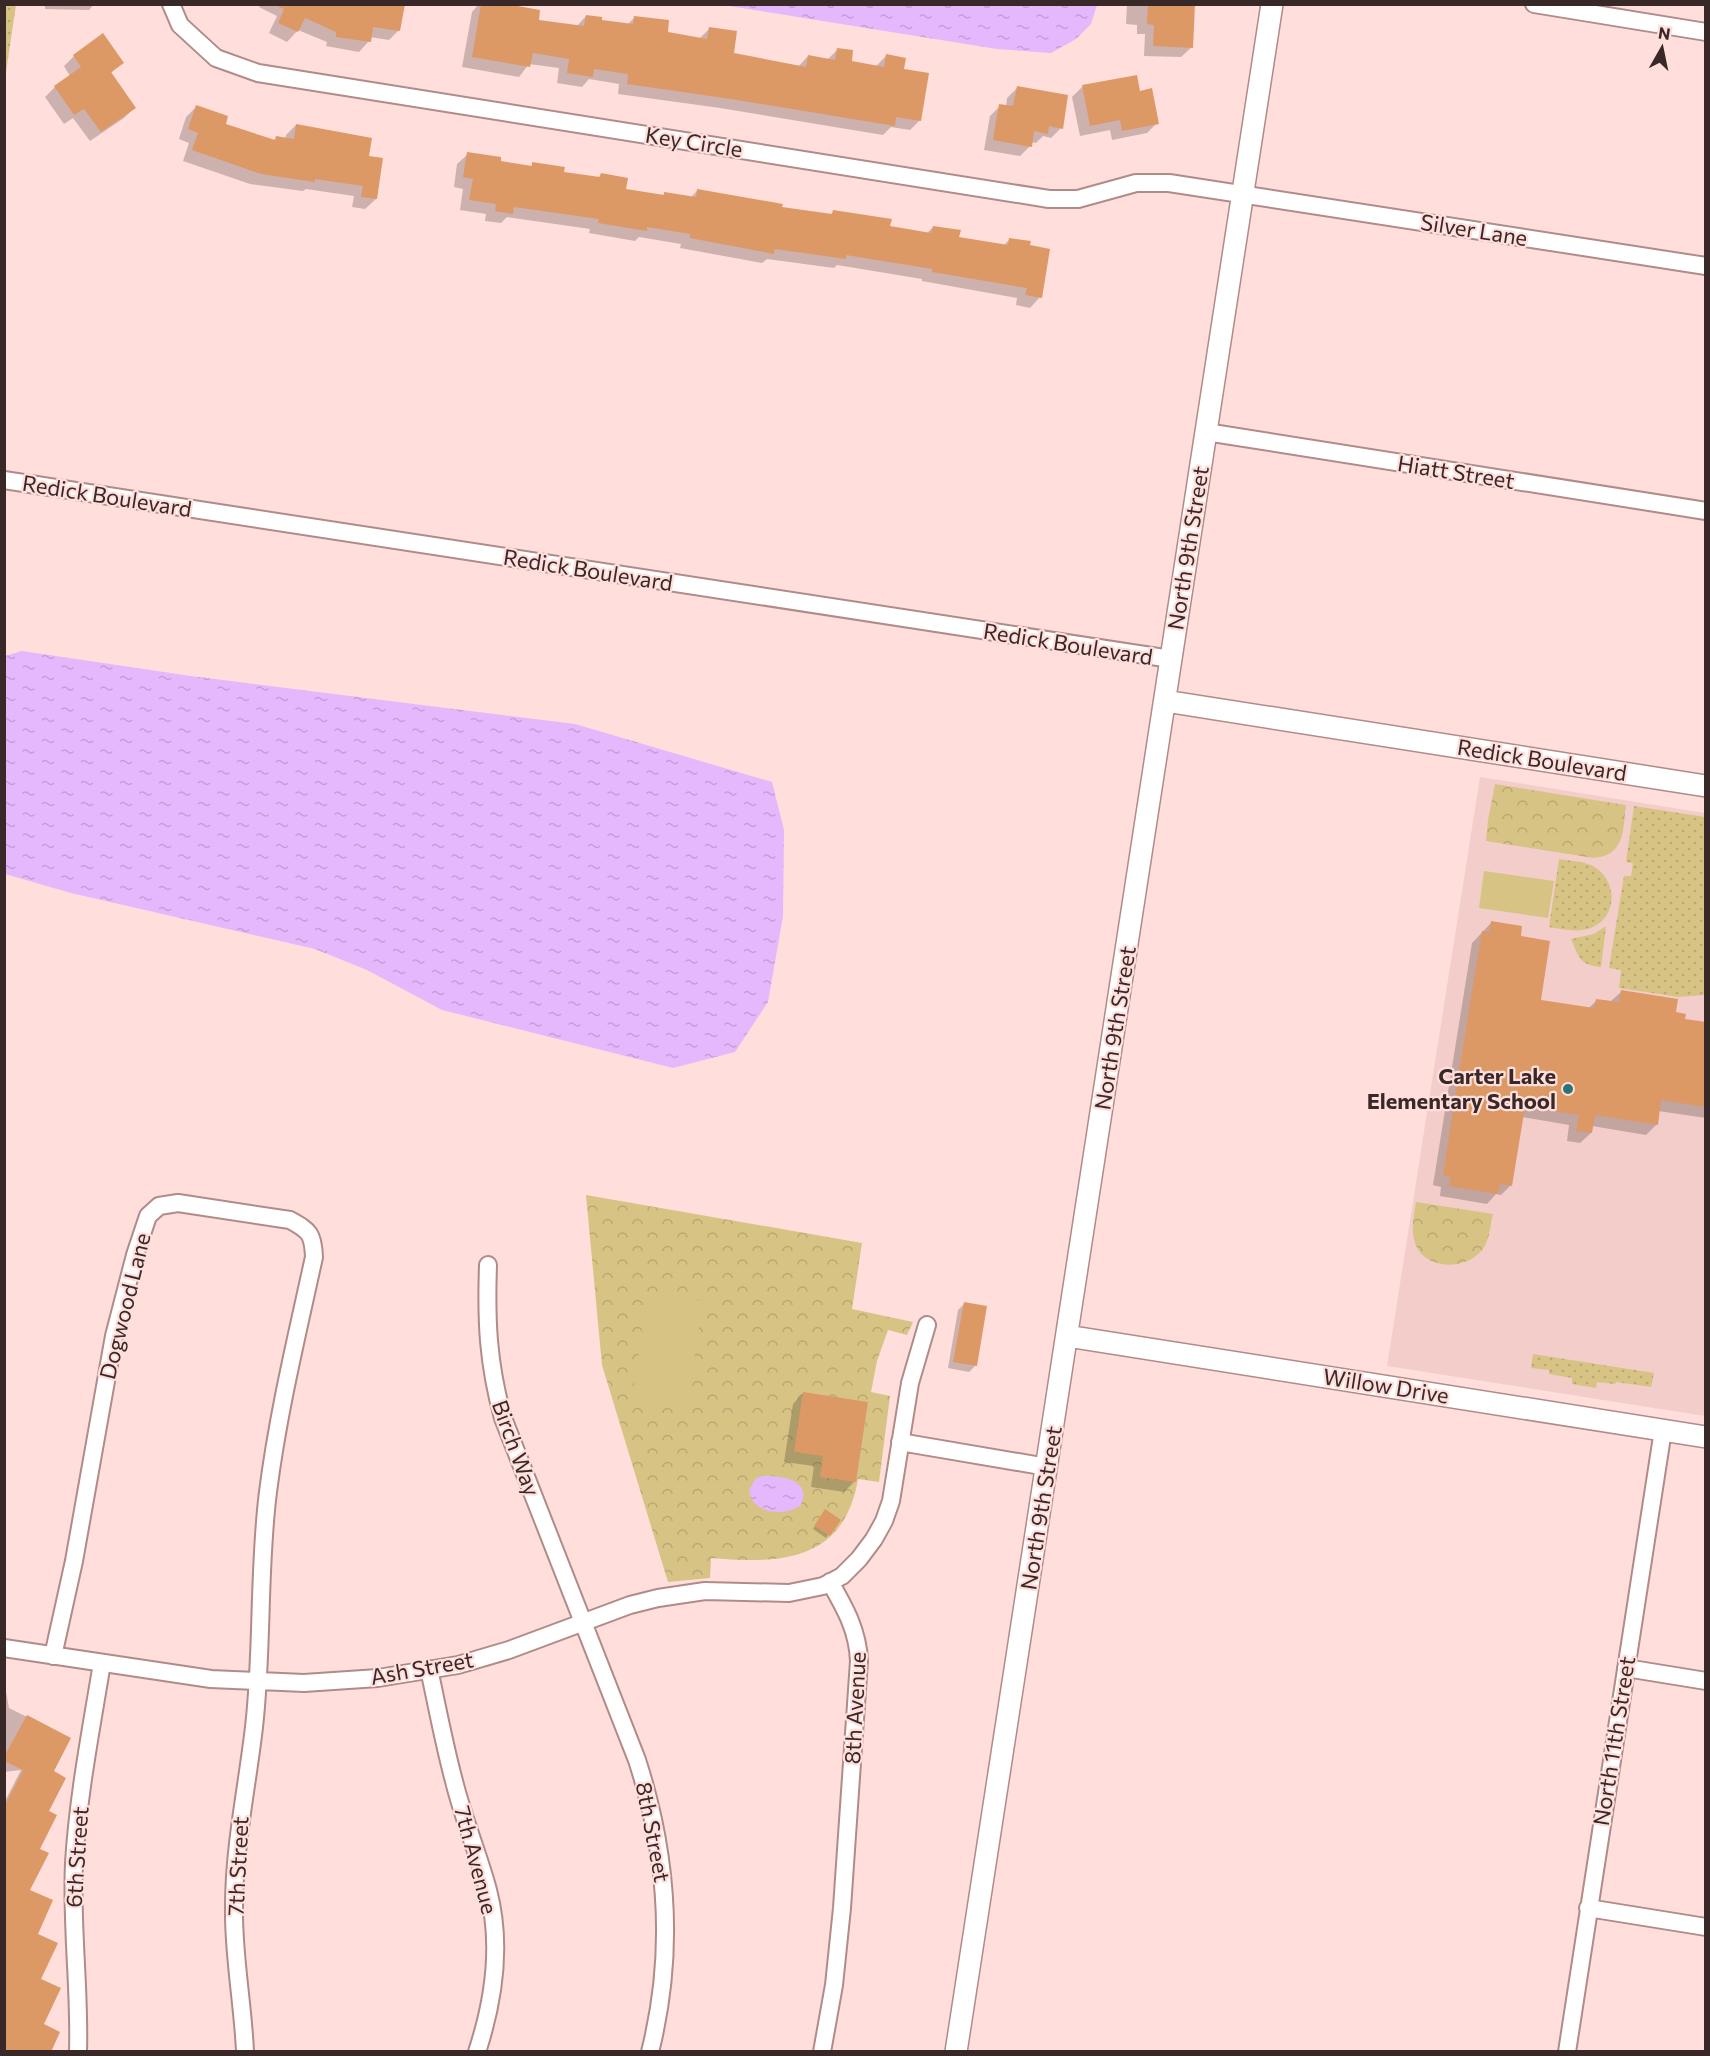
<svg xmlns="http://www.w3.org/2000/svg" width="1710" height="2056" font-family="Commissioner,sans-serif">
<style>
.built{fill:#f3cdca}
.grass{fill:url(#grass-dots)}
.park{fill:url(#park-crowns)}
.pitch{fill:#d7c485}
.water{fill:url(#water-ripples)}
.shadow{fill:#0003}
.building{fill:#dc9965}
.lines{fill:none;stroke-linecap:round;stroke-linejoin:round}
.minor-casing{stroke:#b08b88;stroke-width:20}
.tertiary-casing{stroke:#b08b88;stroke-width:24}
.minor{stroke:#fff;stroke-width:16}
.tertiary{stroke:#fff;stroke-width:21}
.poi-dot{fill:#2a7476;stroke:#ffdedb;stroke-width:2}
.labels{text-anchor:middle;stroke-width:4.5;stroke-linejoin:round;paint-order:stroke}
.street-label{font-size:22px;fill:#382928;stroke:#ffdedb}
.poi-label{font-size:22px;font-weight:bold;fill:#382928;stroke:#ffdedb;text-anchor:end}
</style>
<defs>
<pattern id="grass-dots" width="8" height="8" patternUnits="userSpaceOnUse" patternTransform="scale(1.5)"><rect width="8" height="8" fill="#d7c485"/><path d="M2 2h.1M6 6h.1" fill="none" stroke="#b9a873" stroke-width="1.8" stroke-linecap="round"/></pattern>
<pattern id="park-crowns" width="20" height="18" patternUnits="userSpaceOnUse" patternTransform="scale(1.5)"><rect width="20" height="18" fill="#d7c485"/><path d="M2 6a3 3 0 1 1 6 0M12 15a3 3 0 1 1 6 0" fill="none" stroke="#b9a873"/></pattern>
<pattern id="water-ripples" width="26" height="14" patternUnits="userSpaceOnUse" patternTransform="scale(1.5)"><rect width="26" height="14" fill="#e5b7fc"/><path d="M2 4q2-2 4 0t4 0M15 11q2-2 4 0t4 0" fill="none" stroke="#c59dd8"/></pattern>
</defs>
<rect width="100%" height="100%" fill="#ffdedb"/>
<!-- built -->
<path class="built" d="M1480,777l225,36v603l-318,-50z"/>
<!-- grass -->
<path class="grass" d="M5,4l11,1 -11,74 -1,-74z
M1634,806l71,11v178l-27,2 -59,-9 2,-18 -12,-2 15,-92h7l2,-13 -7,-1z
M1559,859c10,2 23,2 32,6 27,13 28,52 0,63 -14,5 -29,1 -42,-1z
M1606,926l-5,41c-22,-2 -22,-10 -30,-28l23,-5z
M1533,1354l121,19 -3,14 -35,-5 -1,2 -18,-2 -1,6 -24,-4v-6l-23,-4v-4l-18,-2z"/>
<!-- park -->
<path class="park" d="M1495,784l131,21c-3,25 -1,51 -33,53l-107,-17 2,-21z
M586,1195l276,48 -10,66 61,13 -6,13 -19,-5 -11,31 -6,31 19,4 -11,86 -21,-3c-14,83 -78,85 -147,79l-1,20 -42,4 -66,-217z
M1416,1202l77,12c-3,12 -3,26 -11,36 -17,22 -62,20 -68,-11 -3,-12 0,-25 2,-37z"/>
<!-- pitch -->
<path class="pitch" d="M1484,871l70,10 -6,37 -69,-10z
M648,1293l55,8 -17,110 -55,-9z"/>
<!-- water -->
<path class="water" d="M723,5h374l-6,19 -15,15 -25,14 -54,-4z
M22,651l169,25 384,48 197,58 12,48 -1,86 -15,86 -33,50 -62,16 -231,-58 -75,-40 -52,-21 -244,-56 -66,-19v-218z
M764,1476c18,-1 50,5 36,30 -17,11 -48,8 -51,-16l7,-12z"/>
<!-- shadow -->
<path class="shadow" d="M45,4h49l-5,6 -44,-1z
M260,4h143l-4,26 -10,10 -19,-3 -1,4 -10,11 -33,-6 1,-4 -29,-12 -11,12 -18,-9 8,-17 -18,-9z
M479,4h19l39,17 39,6 10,-11 14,5 27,4 8,-8 31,17 33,5 11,-11 22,26 66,13 10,-11 19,4 11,-11 12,13 26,4 10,-10 16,14 18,50 -10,10 -19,-3 -8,8 -163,-27 -102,-14 1,-10 -30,-5 -7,8 -25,-4 2,-15 -30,-4 -10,13 -57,-10 10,-55z
M1127,4h67l-2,43 -11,10 -37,-1 1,-22h-8v-9l-11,-1z
M74,56l48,7 -12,11 24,34 -10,10 -34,23 -17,-23 -9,6 -19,-27 10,-10 15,-11 -6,-10z
M1082,87l57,5 18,31 -10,10 -35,7 -2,-10 -30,6 -8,-39z
M1017,88l44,40 -10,10 -8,-2 -7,7 -5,-1 -1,4 -10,10 -36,-6 6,-34 10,-10h6l1,-8z
M196,107l28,18 49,16 3,-3 9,1 1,-4 10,-10 72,32 8,42 -11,10 -13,-2 2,-11 -48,-7 -3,2 -53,-7 -67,-23 6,-18 -10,-4 7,-22z
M468,154l31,8 31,5 3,-3 30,9 35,5 3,-4 24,16 37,6 2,-2 27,3 7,-7 83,15v3l49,7 3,-3 56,15 37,7 7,-7 24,12 46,7 7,-7 30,58 -10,11 -14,-3 1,-7 -95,-17v-2l-85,-14 -3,3 -67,-9 -5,4 -82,-15 1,-4 -42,-7 -4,4 -46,-8 1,-4 -83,-12 -6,6 -16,-2 1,-7 -26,-4 3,-21 -9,-2 3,-23z
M1491,923l28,15 20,63 49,8 9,-9 14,1 11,-10 52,23 9,6 23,4v94l-48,-7 -2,14 -10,10 -54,-9 -1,7 -11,10 -13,-2 2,-16 -47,-8 -11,68 -10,10 -5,-1 -9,10 -47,-8 1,-9 -8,-2 39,-242z
M964,1304l21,3 -10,59 -6,6 -21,-4 10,-58z
M803,1393l52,88 -11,11 -33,-5 3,-21 -30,-4 9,-58z
M823,1514l16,6 -13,18 -13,-9z
M4,1680l5,28 60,30 -17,34 -5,40 -19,78 8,44 6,91 -38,27v-249l17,-33 -17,2z"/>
<!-- building -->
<path class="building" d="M273,4h132l-5,27 -27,-4 -2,15 -35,-5v-5l-31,-14 -7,14 -20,-9 6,-14z
M481,4h26l33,6 -1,10 45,6 2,-11 16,2v3l31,4 1,-8 35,4 -1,12 39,7 2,-12 28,4 -3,22 72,14 2,-12 27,5 2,-12 16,2 -1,11 32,6 2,-13 20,4 -2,11 25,4 -8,48 -25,-4 -1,9 -164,-27 -104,-15 1,-10 -34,-5 -1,8 -26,-4 2,-14 -36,-6 -3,14 -58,-10z
M1148,4h47l-2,44 -40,-2 1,-21 -7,-1z
M103,33l21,30 -13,9 25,36 -35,24 -17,-23 -10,6 -20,-29 27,-19 -8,-12z
M1137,75l3,16 12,-3 7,36 -37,7 -2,-11 -30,6 -8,-41z
M1017,86l51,9 -5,34 -14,-3 -1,8 -14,-3 -2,16 -39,-7 6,-36 14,2z
M196,105l32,11 -2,8 49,16 1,-4 18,3 2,-15 76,14 -3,18 14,2 -6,41 -16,-2 2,-11 -48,-7v3l-54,-8 -69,-24 6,-17 -10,-4z
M467,152l34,5v4l31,5v-4l33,5 -1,5 36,5 1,-4 27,5 -2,11 38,6v-3l32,5 1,-8 86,15 -1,3 50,7 1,-4 59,9 -2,7 41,7 2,-7 28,4 -2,7 49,8 1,-7 22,3 -1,4 20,4 -8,49 -17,-3 2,-7 -95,-16v-3l-86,-14v4l-71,-10 -1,5 -84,-16v-4l-43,-7v4l-49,-8 1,-4 -85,-12 -1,7 -18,-3 1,-7 -27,-4 4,-21 -10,-2z
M1491,921l31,5 -1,10 29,5 -9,59 53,8 2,-9 23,3 2,-12 57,9 -2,13 10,2 -1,5 21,3v85l-45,-7 -3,25 -63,-10 -3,18 -16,-2 3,-16 -54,-8 -13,79 -12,-2 -2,10 -49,-8 2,-9 -8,-1 17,-111 22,-134 7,1z
M964,1302l23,4 -10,60 -24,-4z
M803,1392l65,10 -12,80 -36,-5 3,-21 -29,-4z
M825,1509l16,11 -11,16 -16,-10z
M27,1715l44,23 -17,33 12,7 -17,33 8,4 -17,34 9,4 -19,37 23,10 -15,34 20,9 -17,36 20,9 -17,36 16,8 -9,20h-47v-245l19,-37 -19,-9v-4z"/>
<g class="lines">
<defs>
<path id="minor" d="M171,4l9,21 36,33 42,15 791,126h29l58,-16h33l537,83
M1534,4l172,28
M1206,432l500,79
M4,480l1167,179
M488,1265c-2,56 0,99 15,153l134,342c31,96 38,193 13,292
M900,1442l147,25
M4,1648l207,31 93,4 74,-5 80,-13 51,-15 121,-45 28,-7 47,-7 84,2 34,-7 19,-10 17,-17 15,-20 10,-18 7,-20 19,-118 17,-58
M53,1656l21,-95 40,-225 21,-81 13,-39 11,-10 19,-3 112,17c20,11 23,14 24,37 -17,78 -36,156 -46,235 -10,78 -5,157 -14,235 -7,61 -20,119 -20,180 -1,48 9,96 11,145
M1626,1668l80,13
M429,1669c8,37 15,75 25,112 9,37 24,72 34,109 14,53 6,110 -11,162
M1588,1908l118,19
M78,2052c2,-63 -7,-126 -4,-189 4,-67 17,-133 28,-200
M822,2052l12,-67 8,-77 17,-247c-1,-30 -14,-53 -29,-79
M1567,2052l96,-622"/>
<path id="tertiary" d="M1165,701l541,85
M1067,1336l639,101
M956,2052l316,-2048"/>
</defs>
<!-- minor casing -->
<use href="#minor" class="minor-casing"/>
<!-- tertiary casing -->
<use href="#tertiary" class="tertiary-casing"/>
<!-- minor -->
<use href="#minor" class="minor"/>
<!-- tertiary -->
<use href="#tertiary" class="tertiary"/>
</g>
<!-- markers -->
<circle class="poi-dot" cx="1568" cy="1089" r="6"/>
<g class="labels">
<!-- street labels -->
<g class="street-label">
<text transform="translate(694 142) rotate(9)" y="8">Key Circle</text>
<text transform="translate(1474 230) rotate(9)" y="8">Silver Lane</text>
<text transform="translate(1456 472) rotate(9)" y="8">Hiatt Street</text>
<text transform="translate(107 496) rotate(9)" y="8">Redick Boulevard</text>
<text transform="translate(1188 548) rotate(-81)" y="8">North 9th Street</text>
<text transform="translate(588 570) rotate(9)" y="8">Redick Boulevard</text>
<text transform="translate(1068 644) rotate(9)" y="8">Redick Boulevard</text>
<text transform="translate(1542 760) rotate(9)" y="8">Redick Boulevard</text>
<text transform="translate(1115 1028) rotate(-81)" y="8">North 9th Street</text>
<text transform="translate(125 1306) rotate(-76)" y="8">Dogwood Lane</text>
<text transform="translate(1386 1386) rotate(9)" y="8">Willow Drive</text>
<text transform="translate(516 1448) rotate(70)" y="8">Birch Way</text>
<text transform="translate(1041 1508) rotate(-81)" y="8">North 9th Street</text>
<text transform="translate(422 1668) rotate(-10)" y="8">Ash Street</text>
<text transform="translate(855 1708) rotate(-87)" y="8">8th Avenue</text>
<text transform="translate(1614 1741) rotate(-81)" y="8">North 11th Street</text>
<text transform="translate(653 1832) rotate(79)" y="8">8th Street</text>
<text transform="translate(77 1857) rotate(-86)" y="8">6th Street</text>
<text transform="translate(476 1860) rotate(75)" y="8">7th Avenue</text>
<text transform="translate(238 1866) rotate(-87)" y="8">7th Street</text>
</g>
<!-- poi labels -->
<g class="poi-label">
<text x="1556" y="1084">Carter Lake<tspan x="1556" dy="25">Elementary School</tspan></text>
</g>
</g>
<!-- border -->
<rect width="1710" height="2056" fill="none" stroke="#382928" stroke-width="12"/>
<!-- north arrow -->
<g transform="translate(1662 48) rotate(9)" stroke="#ffdedb" stroke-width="4.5" paint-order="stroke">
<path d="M0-4.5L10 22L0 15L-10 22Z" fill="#382928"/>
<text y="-9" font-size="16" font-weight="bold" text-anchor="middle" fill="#382928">N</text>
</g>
</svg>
